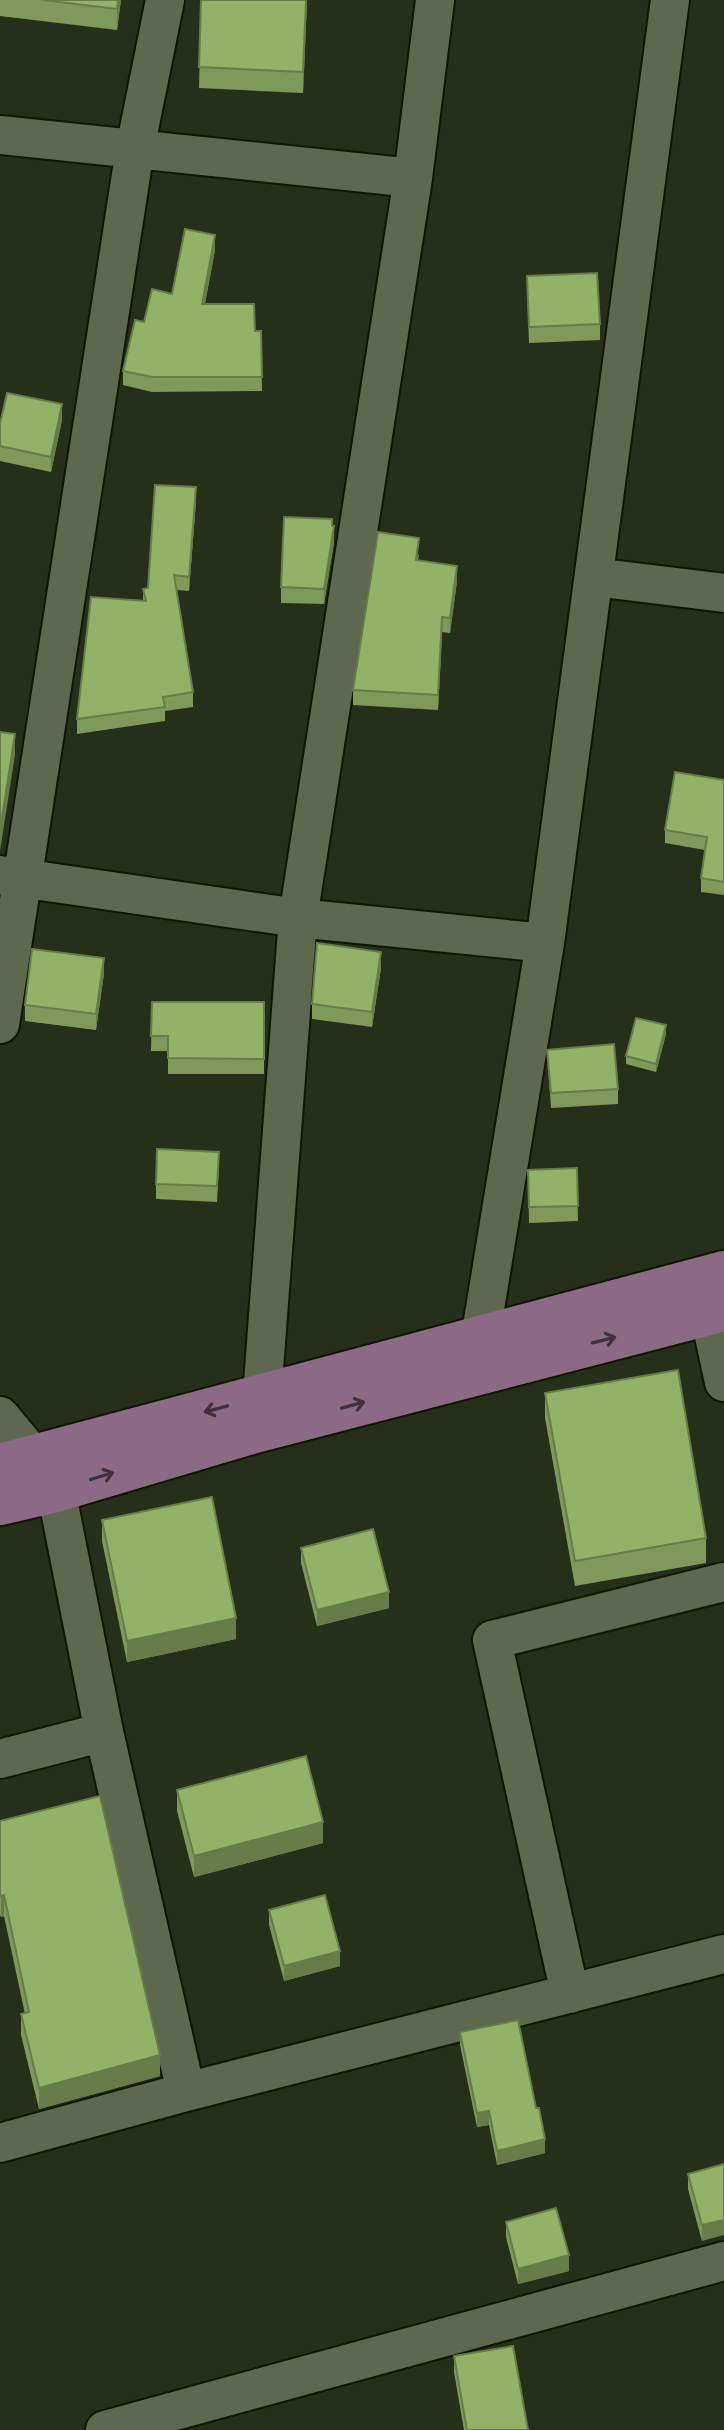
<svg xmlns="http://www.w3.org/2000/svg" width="724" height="2430" font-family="Bitter,serif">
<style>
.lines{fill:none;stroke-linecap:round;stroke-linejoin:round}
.minor-casing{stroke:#0f1703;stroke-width:42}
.major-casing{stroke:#0f1703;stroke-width:48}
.minor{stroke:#5d684f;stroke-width:38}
.major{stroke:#8c6a86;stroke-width:44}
.wall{fill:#7e9959}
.shaded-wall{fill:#667d49}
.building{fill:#92b268;stroke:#667d49;stroke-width:2}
.oneway{stroke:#3c3337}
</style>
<rect width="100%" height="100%" fill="#262f19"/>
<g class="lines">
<defs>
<path id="minor" d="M0,135l413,43
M594,577l130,16
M0,875l298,43 247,25
M0,1024l135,-875 30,-149
M709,1313l15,69
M468,1363l12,-24 65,-396 125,-943
M0,1416l34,41 22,33 48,242 82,360
M254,1424l8,-28 36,-478 115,-740 22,-178
M0,1759l104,-27
M570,1994l-78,-354 232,-58
M0,2143l186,-51 538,-138
M105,2430l619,-169"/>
<path id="major" d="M0,1466l724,-193
M0,1503l56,-13 195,-58 473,-123"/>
</defs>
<!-- minor casing -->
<use href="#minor" class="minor-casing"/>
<!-- major casing -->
<use href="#major" class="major-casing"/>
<!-- minor -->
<use href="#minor" class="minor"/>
<!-- major -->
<use href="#major" class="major"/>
</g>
<!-- wall -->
<path class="wall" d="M0,0h121l-4,30 -117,-14z
M201,0h106l-4,93 -104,-5z
M215,250l-10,54 50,27h6l1,60 -110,1 -29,-7v-14l21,-49z
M527,291l73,33v16l-71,3z
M62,420l-11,52 -51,-11v-37z
M196,501l-7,90 -12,-1 16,102v15l-28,4v10l-88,13v-15l66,-118v-12l5,-1z
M332,526l2,16 -10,62 -43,-1v-16z
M419,553l-1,8 39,20 -7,52 -8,-1 -4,78 -85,-5v-15z
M724,780v115l-23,-3v-14l4,-28 -40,-7v-13z
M381,968l-9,59 -60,-8v-15z
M104,973l-8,57 -71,-9v-16z
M152,1002h112v72h-96v-23h-17z
M666,1034l-10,38 -30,-8v-8z
M547,1050l71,39v15l-67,4z
M219,1167l-2,35 -61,-3v-15z
M577,1168l1,53 -49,2 -1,-53z
M545,1393l161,145v25l-131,23 -30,-168z
M102,1520l134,119 -109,23 -25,-121z
M301,1548l88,60 -72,18 -16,-63z
M177,1790l146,53 -129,34 -17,-66z
M0,1821l160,255 -121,33 -18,-74v-21h4l-21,-98 -3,1 -1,-2z
M269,1910l71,56 -56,15 -15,-56z
M460,2032l76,76 9,45 -48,12 -8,-40 -12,2 -17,-82z
M724,2164l-22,77 -14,-52v-15z
M506,2222l63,49 -51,13 -12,-47z
M454,2356l74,74h-64l-10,-58z"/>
<!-- shaded-wall -->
<path class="shaded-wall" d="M118,0h3l-4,30v-21z
M306,0h1l-4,93v-21z
M215,235v15l-13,69v-15z
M62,404v16l-11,52v-15z
M196,487v14l-7,90v-14z
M334,526v16l-10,62v-15z
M457,566v15l-7,52v-15z
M442,617v15l-4,78v-15z
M15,734v21l-15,96v-21z
M381,952v16l-9,59v-15z
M104,958v15l-8,57v-16z
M666,1025v9l-10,38v-8z
M389,1592v16l-72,18v-16z
M236,1618v21l-109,23v-21z
M323,1822v21l-129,34v-21z
M4,1895v21l-3,1v-21z
M340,1951v15l-56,15v-15z
M160,2055v21l-121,33v-21z
M489,2111v14l-12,2v-14z
M545,2139v14l-48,12v-14z
M724,2220v15l-22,6v-16z
M569,2255v16l-51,13v-15z"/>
<!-- building -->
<path class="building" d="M43,0h75l-1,9z
M201,0h105l-3,72 -104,-5z
M185,229l30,6 -13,69h52l1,27h6l1,46h-110l-29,-6 12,-51 9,2 8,-33 20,5z
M597,273l3,51 -71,3 -2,-51z
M7,393l55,11 -11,53 -51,-11v-22z
M155,485l41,2 -7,90 -15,-2 19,117 -30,5 2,10 -88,12 14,-122 55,4 -3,-12 5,-1z
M284,517l48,2v7h2l-10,63 -43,-2z
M378,532l41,6 -3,22 41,6 -7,52 -8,-1 -4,78 -85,-5z
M0,732l15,2 -15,96z
M675,772l49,8v102l-23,-4 6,-41 -42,-7z
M317,943l64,9 -9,60 -60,-8z
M32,949l72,9 -8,56 -71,-9z
M152,1002h112v57l-96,-1v-22h-17z
M636,1018l30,7 -10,39 -30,-8z
M614,1044l4,45 -67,4 -4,-43z
M157,1149l62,3 -2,34 -61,-2z
M577,1168l1,38 -49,1 -1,-37z
M678,1370l28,168 -131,23 -30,-168z
M212,1497l24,121 -109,23 -25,-121z
M373,1529l16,63 -72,18 -16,-62z
M306,1756l17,66 -129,34 -17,-66z
M100,1796l60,259 -121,33 -18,-74 8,-2 -25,-117 -3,1 -1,-2v-73z
M325,1895l15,56 -56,15 -15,-56z
M518,2020l18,88h3l6,31 -48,12 -8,-40 -12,2 -17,-81z
M724,2164v56l-22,5 -14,-51z
M556,2208l13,47 -51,14 -12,-47z
M513,2346l15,84h-61l-13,-74z"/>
<!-- one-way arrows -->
<defs><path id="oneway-shaft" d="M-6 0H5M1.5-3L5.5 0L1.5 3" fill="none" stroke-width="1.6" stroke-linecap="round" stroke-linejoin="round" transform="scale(2)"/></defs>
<g class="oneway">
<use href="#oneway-shaft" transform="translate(604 1340) rotate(-14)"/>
<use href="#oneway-shaft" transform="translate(353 1405) rotate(-15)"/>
<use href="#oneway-shaft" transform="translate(216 1409) rotate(165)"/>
<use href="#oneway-shaft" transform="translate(102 1476) rotate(-17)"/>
</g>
</svg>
